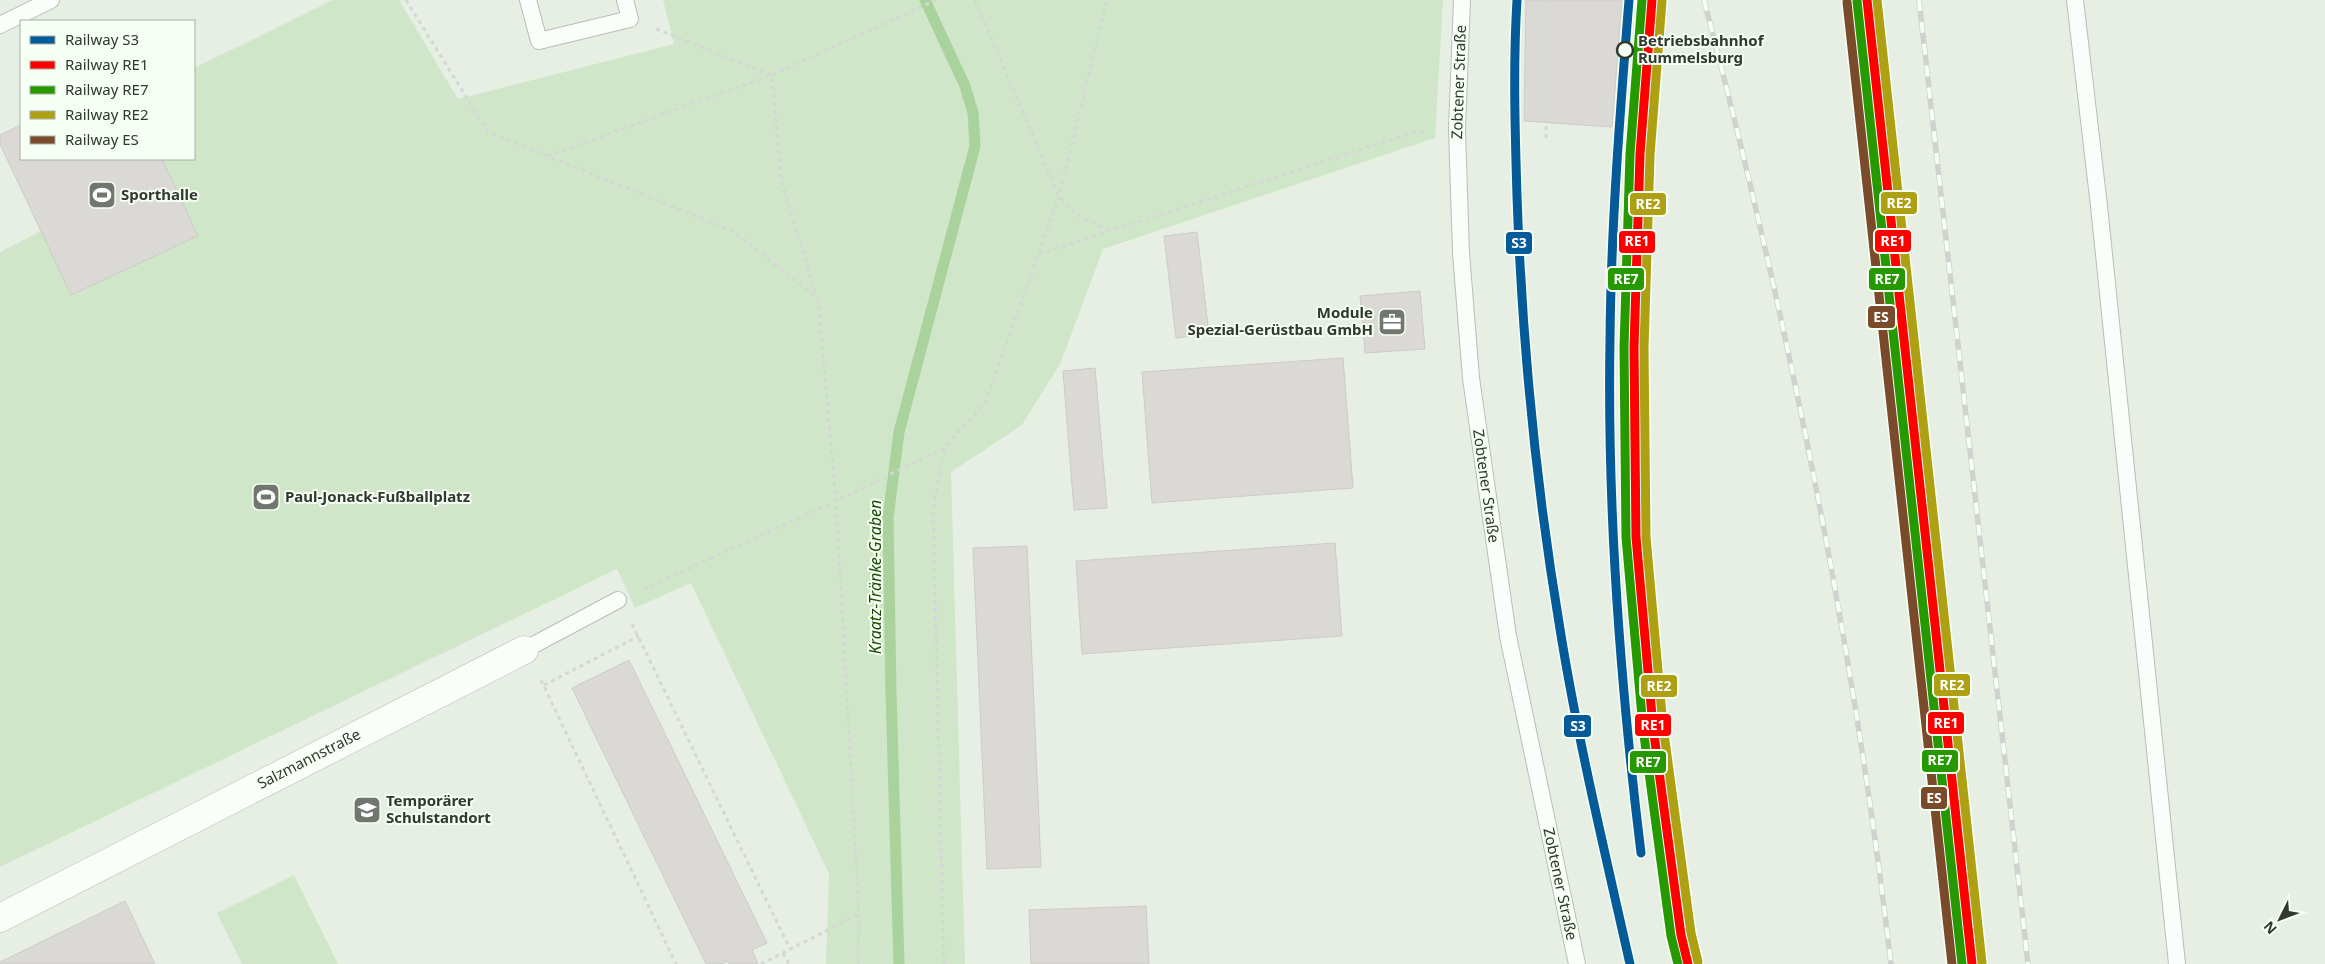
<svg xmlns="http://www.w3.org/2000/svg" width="2325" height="964" font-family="'Noto Sans',sans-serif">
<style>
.green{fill:#cfe7c8}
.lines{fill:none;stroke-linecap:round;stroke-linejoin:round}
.stream{stroke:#a9d29d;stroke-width:11}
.building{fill:#dbd9d6;stroke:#cccbc7}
.service-casing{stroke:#b8beb6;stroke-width:18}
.minor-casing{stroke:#b8beb6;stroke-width:29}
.path{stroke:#d5d7d5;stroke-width:3;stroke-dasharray:4 4;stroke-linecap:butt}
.service{stroke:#fbfdfb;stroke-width:16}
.minor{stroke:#fbfdfb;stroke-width:28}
.rail-casing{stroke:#d0d2d0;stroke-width:5.5}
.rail{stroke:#f6fff3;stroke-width:4;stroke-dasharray:11;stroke-linecap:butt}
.rail-1-casing{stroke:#f6fff3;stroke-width:12}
.rail-2-casing{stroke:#f6fff3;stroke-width:12}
.rail-3-casing{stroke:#f6fff3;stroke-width:12}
.rail-4-casing{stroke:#f6fff3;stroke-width:12}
.rail-5-casing{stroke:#f6fff3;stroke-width:12}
.rail-1{stroke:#055a99;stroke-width:9}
.rail-2{stroke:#f00;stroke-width:9}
.rail-3{stroke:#269900;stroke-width:9}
.rail-4{stroke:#ada013;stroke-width:9}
.rail-5{stroke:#7a4b2a;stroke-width:9}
.stop-dot{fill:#f6fff3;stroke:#323730;stroke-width:2.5}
.labels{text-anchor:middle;stroke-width:4;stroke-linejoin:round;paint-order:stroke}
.stop-label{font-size:15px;font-weight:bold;fill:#323730;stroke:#f6fff3;text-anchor:start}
.street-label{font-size:15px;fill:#323730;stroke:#f6fff3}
.poi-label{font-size:15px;font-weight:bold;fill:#323730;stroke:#f6fff3;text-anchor:start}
.water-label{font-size:16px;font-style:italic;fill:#184c00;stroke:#f6fff3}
.line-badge{stroke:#f6fff3;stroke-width:2}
.badge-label{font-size:14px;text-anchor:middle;font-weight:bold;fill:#fff}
</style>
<rect width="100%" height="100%" fill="#e7efe5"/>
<!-- green -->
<path class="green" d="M333,0h66l59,99 216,-55 -11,-44h780l-8,138 -332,111 -42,113 -39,63 -71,47 14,492h-139l3,-90 -138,-291 -56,25 -18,-39 -617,298v-615l41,-21 -41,-96 21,-10v34h173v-91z
M294,875l44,89h-96l-25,-51z"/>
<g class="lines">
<!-- stream -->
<path class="stream" d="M899,964l-8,-272 -3,-174 11,-86 76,-286 -2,-33 -8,-27 -40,-86"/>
</g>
<!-- building -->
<path class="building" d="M1526,0h96l-10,127 -88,-6z
M21,125v34h141l36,77 -127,59 -71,-151v-9z
M1197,232l12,102 -33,4 -12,-102z
M1420,291l5,58 -60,4 -5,-57z
M1343,358l10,130 -201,15 -10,-131z
M1095,368l12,140 -33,2 -11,-139z
M1335,543l7,93 -260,18 -6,-93z
M1027,546l14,321 -54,2 -14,-321z
M629,660l138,283 -15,7 6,14h-29l-1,-3 -6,3h-16l-134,-276z
M125,901l30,63h-155v-2z
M1146,906l3,58h-118l-2,-54z"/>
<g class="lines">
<defs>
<path id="service" d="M528,0l11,41 91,-22 -5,-19
M1462,0l-5,130 4,123 10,125 37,258 69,328
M2075,0l24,206 78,758
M0,25l51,-25
M524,650l94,-50"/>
<path id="minor" d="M0,918l524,-268"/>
</defs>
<!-- service casing -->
<use href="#service" class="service-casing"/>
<!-- minor casing -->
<use href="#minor" class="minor-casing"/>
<!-- path -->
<path class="path" d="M406,0l82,132 245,99 85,68 18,202 23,413 -1,50
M975,0l84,197 18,18 31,15
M656,29l116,46 9,105 36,118
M1546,138l1,-138
M547,156l225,-81 164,-75
M1039,254l370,-120 19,-4
M944,449l-11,60 11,455
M644,589l192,-88 108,-53 41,-45 74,-206 48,-197
M632,624l158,325
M541,680l135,284
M544,685l95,-49
M783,953l6,11
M761,964l98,-50"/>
<!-- service -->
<use href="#service" class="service"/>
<!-- minor -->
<use href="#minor" class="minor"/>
<defs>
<path id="rail" d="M1704,0c83,317 149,639 187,964
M1919,0l109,964"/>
</defs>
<!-- rail casing -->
<use href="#rail" class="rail-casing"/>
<!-- rail -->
<use href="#rail" class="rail"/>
<defs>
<path id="rail-1" d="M1517,0c-4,65 -2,130 0,196 5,145 19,290 43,433 18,112 45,224 70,335
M1629,0c-9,113 -18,226 -19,339 -3,172 10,343 31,514"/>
<path id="rail-2" d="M1652,0l-12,154 -6,194 2,189 17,190 28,208 7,29
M1867,0l105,964"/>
<path id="rail-3" d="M1642,0l-12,154 -6,194 2,189 17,191 28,208 7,28
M1857,1l105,963"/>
<path id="rail-4" d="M1877,0l105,963
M1662,1l-12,154 -6,193 2,189 17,189 28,207 7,29"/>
<path id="rail-5" d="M1847,2l105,962"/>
</defs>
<!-- rail-1 casing -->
<use href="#rail-1" class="rail-1-casing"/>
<!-- rail-2 casing -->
<use href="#rail-2" class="rail-2-casing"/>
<!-- rail-3 casing -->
<use href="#rail-3" class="rail-3-casing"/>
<!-- rail-4 casing -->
<use href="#rail-4" class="rail-4-casing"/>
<!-- rail-5 casing -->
<use href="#rail-5" class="rail-5-casing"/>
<!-- rail-1 -->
<use href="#rail-1" class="rail-1"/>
<!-- rail-2 -->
<use href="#rail-2" class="rail-2"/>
<!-- rail-3 -->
<use href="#rail-3" class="rail-3"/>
<!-- rail-4 -->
<use href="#rail-4" class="rail-4"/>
<!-- rail-5 -->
<use href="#rail-5" class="rail-5"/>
</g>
<!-- icons -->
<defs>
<symbol id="stadium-square" viewBox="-11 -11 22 22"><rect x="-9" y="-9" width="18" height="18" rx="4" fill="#71776f" stroke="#f6fff3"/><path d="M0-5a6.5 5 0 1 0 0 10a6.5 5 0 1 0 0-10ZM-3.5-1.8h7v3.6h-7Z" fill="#fff"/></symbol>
<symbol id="office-square" viewBox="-11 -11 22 22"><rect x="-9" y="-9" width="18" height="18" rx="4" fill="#71776f" stroke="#f6fff3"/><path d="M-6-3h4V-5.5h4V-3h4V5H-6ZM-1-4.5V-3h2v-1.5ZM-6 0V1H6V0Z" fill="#fff"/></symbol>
<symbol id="school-square" viewBox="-11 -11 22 22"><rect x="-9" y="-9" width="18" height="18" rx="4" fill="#71776f" stroke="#f6fff3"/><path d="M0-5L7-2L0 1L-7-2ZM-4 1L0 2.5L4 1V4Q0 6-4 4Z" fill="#fff"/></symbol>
</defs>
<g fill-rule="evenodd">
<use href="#stadium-square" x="86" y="179" width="32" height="32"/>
<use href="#office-square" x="1376" y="306" width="32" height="32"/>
<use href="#stadium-square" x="250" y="481" width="32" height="32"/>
<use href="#school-square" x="351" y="794" width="32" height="32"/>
</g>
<!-- markers -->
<circle class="stop-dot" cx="1625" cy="50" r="8"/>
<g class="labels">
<!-- stop labels -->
<g class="stop-label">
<text x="1638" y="46">Betriebsbahnhof<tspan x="1638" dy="17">Rummelsburg</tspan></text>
</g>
<!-- street labels -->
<g class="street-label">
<text transform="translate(1459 82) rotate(-88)" y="5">Zobtener Straße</text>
<text transform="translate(1486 486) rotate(82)" y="5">Zobtener Straße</text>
<text transform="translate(309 759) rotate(-27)" y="5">Salzmannstraße</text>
<text transform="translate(1560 884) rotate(78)" y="5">Zobtener Straße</text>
</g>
<!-- poi labels -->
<g class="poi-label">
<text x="121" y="200">Sporthalle</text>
<text x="1373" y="318" text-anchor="end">Module<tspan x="1373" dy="17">Spezial-Gerüstbau GmbH</tspan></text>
<text x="285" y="502">Paul-Jonack-Fußballplatz</text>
<text x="386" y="806">Temporärer<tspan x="386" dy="17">Schulstandort</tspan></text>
</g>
<!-- water labels -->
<g class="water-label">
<text transform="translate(875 577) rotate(-90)" y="6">Kraatz-Tränke-Graben</text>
</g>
</g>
<g class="line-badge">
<rect x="1880" y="191" width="38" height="24" rx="5" fill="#ada013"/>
<rect x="1629" y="192" width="38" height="24" rx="5" fill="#ada013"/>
<rect x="1874" y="229" width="38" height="24" rx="5" fill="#f00"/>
<rect x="1618" y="230" width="38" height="24" rx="5" fill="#f00"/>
<rect x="1505" y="231" width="28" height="24" rx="5" fill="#055a99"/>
<rect x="1607" y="267" width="38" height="24" rx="5" fill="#269900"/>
<rect x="1868" y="267" width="38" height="24" rx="5" fill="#269900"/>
<rect x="1867" y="305" width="29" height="24" rx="5" fill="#7a4b2a"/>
<rect x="1933" y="673" width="38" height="24" rx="5" fill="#ada013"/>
<rect x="1640" y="674" width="38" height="24" rx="5" fill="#ada013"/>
<rect x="1927" y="711" width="38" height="24" rx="5" fill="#f00"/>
<rect x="1634" y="713" width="38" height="24" rx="5" fill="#f00"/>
<rect x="1563" y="714" width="29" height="24" rx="5" fill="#055a99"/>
<rect x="1921" y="749" width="38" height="24" rx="5" fill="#269900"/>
<rect x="1629" y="750" width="38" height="24" rx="5" fill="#269900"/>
<rect x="1920" y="786" width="28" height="24" rx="5" fill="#7a4b2a"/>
</g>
<g class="badge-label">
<text x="1899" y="208">RE2</text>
<text x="1648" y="209">RE2</text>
<text x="1893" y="246">RE1</text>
<text x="1637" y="246">RE1</text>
<text x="1519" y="248">S3</text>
<text x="1626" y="284">RE7</text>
<text x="1887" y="284">RE7</text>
<text x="1881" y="322">ES</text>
<text x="1952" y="690">RE2</text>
<text x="1659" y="691">RE2</text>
<text x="1946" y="728">RE1</text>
<text x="1653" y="730">RE1</text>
<text x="1578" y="731">S3</text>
<text x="1940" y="765">RE7</text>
<text x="1648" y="767">RE7</text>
<text x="1934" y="803">ES</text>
</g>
<!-- legend -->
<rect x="20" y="20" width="175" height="140" fill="#f6fff3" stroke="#a8afa5"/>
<rect x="30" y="36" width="25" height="8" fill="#055a99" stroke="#a8afa5"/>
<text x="65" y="45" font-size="15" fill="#323730">Railway S3</text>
<rect x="30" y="61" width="25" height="8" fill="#ff0000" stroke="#a8afa5"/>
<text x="65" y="70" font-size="15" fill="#323730">Railway RE1</text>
<rect x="30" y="86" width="25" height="8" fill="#269900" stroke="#a8afa5"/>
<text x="65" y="95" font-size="15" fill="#323730">Railway RE7</text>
<rect x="30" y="111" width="25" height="8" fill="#ada013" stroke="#a8afa5"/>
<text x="65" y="120" font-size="15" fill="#323730">Railway RE2</text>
<rect x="30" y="136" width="25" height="8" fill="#7a4b2a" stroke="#a8afa5"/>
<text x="65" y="145" font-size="15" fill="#323730">Railway ES</text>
<!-- north arrow -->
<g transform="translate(2280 919) rotate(228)" stroke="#f6fff3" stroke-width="4" paint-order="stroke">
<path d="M0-4L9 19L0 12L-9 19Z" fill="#323730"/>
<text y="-8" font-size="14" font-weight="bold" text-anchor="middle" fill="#323730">N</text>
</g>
</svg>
